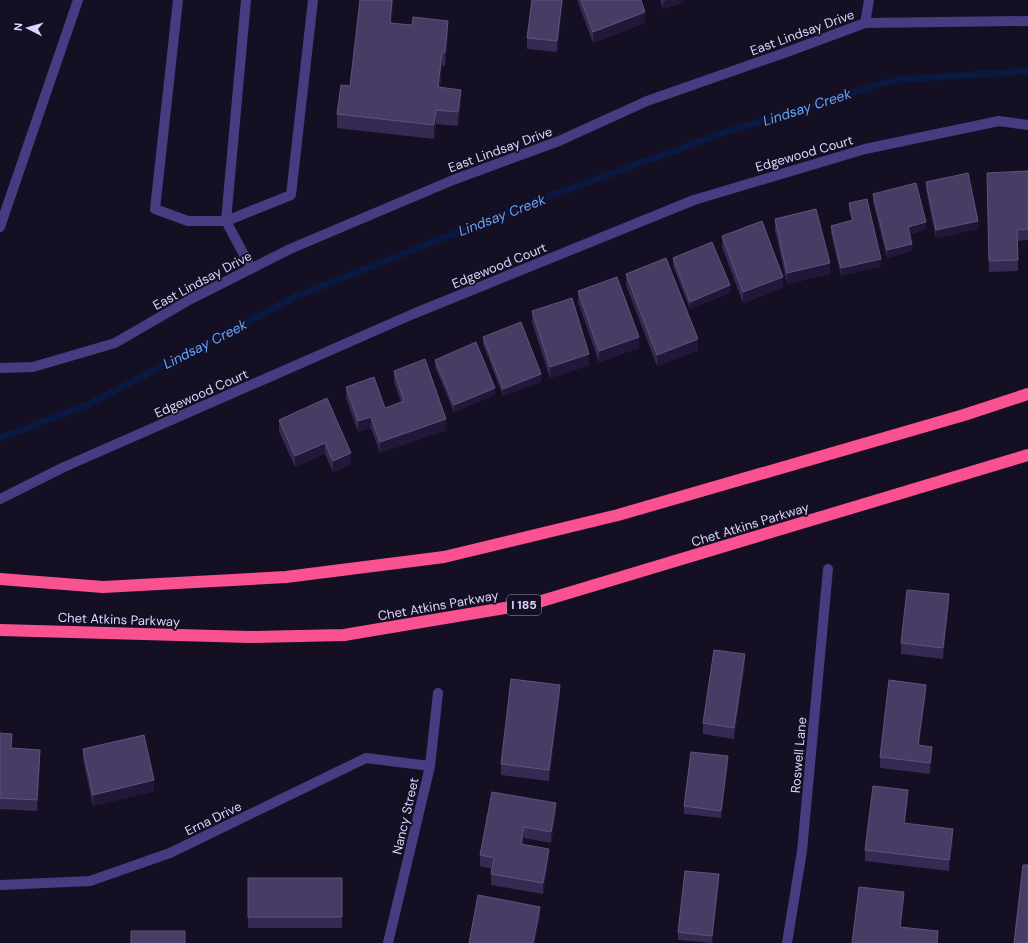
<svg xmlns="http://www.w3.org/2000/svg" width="1028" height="943" font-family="'DM Sans',sans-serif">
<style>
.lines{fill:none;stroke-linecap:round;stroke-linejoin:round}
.stream{stroke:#0b1941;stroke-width:7}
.service{stroke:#463c82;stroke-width:10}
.minor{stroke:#463c82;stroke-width:10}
.tertiary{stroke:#463c82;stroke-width:10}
.motorway{stroke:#fa5291;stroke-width:12}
.wall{fill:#362952}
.shaded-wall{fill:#211738}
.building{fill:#483b64;stroke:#5f537c}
.labels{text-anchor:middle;stroke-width:3.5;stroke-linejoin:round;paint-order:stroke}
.shield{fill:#150f24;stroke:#a199bd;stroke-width:1}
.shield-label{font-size:12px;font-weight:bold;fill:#ddd4fe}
.street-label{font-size:13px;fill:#ddd4fe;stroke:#150f24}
.water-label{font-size:14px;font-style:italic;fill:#65a5fb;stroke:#150f24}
</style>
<rect width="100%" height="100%" fill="#150f24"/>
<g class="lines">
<!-- stream -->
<path class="stream" d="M0,438l89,-34 208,-108 234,-93 189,-69 173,-54 135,-9"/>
<!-- service -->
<path class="service" d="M178,0l-23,209 33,12h38l20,-221
M251,268l-25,-47 65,-26 22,-195"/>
<!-- minor -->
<path class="minor" d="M865,23l4,-23
M0,368l33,-1 82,-24 76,-44 99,-50 163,-69 106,-39 88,-40 140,-49 78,-29 163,-2
M0,499l64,-32 349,-153 281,-114 171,-51 134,-28 29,4
M0,885l90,-4 80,-28 196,-95 64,8
M388,943l42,-177 8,-73
M787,943l15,-92 26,-282"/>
<!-- tertiary -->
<path class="tertiary" d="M0,227l78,-227"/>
<!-- motorway -->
<path class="motorway" d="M0,579l103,8 183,-10 158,-20 174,-42 346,-100 64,-21
M0,630l250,7 94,-2 191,-32 493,-148"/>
</g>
<!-- wall -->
<path class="wall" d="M532,0h31l-6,52 -30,-3v-11z
M577,0h64l4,23 -52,20z
M660,0h24v2l-21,7z
M391,23l57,12 -3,31h-3l-2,22 21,16 -3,22 -22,-2 -2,15 -97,-11v-14l13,-28z
M1028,171v69l-10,1v30l-29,1 -2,-89z
M926,182l52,47 -42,9 -10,-48z
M873,194l53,35 -16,5 2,17 -25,7 -14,-56z
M849,203l32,63 -40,10 -10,-43v-7l21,-5 -3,-10z
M775,219l55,55 -43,10 -12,-54z
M722,236l61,52 -40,15 -21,-56z
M673,258l57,35 -40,16 -17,-43z
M626,274l72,76 -41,16 -31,-81z
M578,291l61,57 -40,14 -21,-60z
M532,311l57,54 -39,13 -18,-56z
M483,337l58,45 -38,14 -20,-52z
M435,360l60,35 -41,17 -19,-45z
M394,371l52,59 -66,23 -9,-25 -13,4 -12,-34v-11l39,21 16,-6 -7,-20z
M327,398l24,66 -18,8 -8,-18 -30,13 -16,-36v-11z
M949,605l-6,54 -42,-5v-11z
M745,665l-11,74 -31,-5v-11z
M560,696l-11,85 -48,-6v-11z
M926,696l-7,49 13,13 -2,16 -50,-6v-11z
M0,733l12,15 28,13 -3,50 -37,-2z
M83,749l71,42 -61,15 -10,-46z
M728,764l-7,54 -37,-4v-8z
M492,792l64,22 -5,29 -27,-5 -1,6 26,16 -6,34 -52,-9v-11l1,-5 -12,-3v-11z
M908,801l-3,22 48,17 -4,31 -84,-10v-11z
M248,878h94v50h-94z
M719,882l-7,61 -34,-3v-8z"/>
<!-- shaded-wall -->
<path class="shaded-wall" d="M392,0h2l-4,37v-14z
M562,0h1l-6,52v-11z
M668,0h16v2l-21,7v-7z
M645,12v11l-52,20v-11z
M448,21v14l-3,31v-14z
M442,52v14l-4,36v-15z
M461,90v14l-3,22v-14z
M436,110v14l-2,15v-14z
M978,221v8l-42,9v-8z
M926,222v7l-18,5v-7z
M912,244v7l-25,7v-8z
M881,259v7l-40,10v-8z
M830,263v11l-43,10v-11z
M783,277v11l-40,15v-11z
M730,285v8l-40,16v-7z
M639,337v11l-40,14v-11z
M698,339v11l-41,16v-11z
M589,354v11l-39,13v-11z
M541,374v8l-38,14v-7z
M495,388v7l-41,17v-7z
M371,417v11l-13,4v-11z
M446,419v11l-66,23v-11z
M325,443v11l-30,13v-11z
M351,453v11l-18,8v-11z
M949,594v11l-6,54v-11z
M745,654v11l-11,74v-11z
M560,685v11l-11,85v-11z
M926,685v11l-8,60v-11z
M932,747v11l-2,16v-11z
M40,750v11l-3,50v-11z
M728,756v8l-7,54v-7z
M154,780v11l-61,15v-11z
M908,790v11l-4,33v-11z
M556,803v11l-5,29v-11z
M524,827v11l-3,17v-11z
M953,829v11l-4,31v-11z
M549,849v11l-6,34v-11z
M719,874v8l-7,61v-7z
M904,892v11l-4,35v-11z
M540,907v11l-5,25h-2z
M938,931v12h-1z"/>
<!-- building -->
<path class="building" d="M360,0h32l-2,23 22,2 1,-8 35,4 -3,31h-3l-4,35 23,3 -3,22 -22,-2 -2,15 -97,-11 4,-29 9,1z
M532,0h30l-5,41 -30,-3z
M581,0h60l4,12 -52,20z
M1028,171v58l-11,1 1,30 -29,1 -2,-88z
M968,173l10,48 -42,9 -10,-48z
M916,183l10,39 -18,5 4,17 -25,6 -14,-56z
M867,199l14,60 -40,9 -10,-42 22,-6 -4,-17z
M816,209l14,54 -43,10 -12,-54z
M762,221l21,56 -40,15 -21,-56z
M712,242l18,43 -40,17 -17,-44z
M666,258l32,81 -41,16 -31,-81z
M617,277l22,60 -40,14 -21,-60z
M572,298l17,56 -39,13 -18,-56z
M521,322l20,52 -38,15 -20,-52z
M476,342l19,46 -41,17 -19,-45z
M425,359l21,60 -66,23 -9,-25 -13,4 -12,-34 28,-10 11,31 19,-7 -10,-30z
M327,398l24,55 -18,8 -8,-18 -30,13 -16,-36z
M907,590l42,4 -6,54 -42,-5z
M714,650l31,4 -11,74 -31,-5z
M511,679l49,6 -11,85 -48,-6z
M889,680l37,5 -8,60 14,2 -2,16 -50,-6z
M0,733l12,1 -1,14 29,2 -3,50 -37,-2z
M144,735l10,45 -61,15 -10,-46z
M691,752l37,4 -7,55 -37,-5z
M873,786l35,4 -4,33 49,6 -4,31 -84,-10z
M492,792l64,11 -5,29 -27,-5 -3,17 28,5 -6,34 -52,-9 3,-16 -14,-3z
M1023,865h5v78h-14z
M685,871l34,3 -7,62 -34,-4z
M248,878h94v39h-94z
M859,887l45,5 -4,35 38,4 -1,12h-85z
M478,895l62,12 -7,36h-64z
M131,931h54v12h-54z"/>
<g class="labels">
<!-- shield labels -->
<rect class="shield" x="507" y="595" width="34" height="20" rx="3"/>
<g class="shield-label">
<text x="524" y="609">I 185</text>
</g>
<!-- street labels -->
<g class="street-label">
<text transform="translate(802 32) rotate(-20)" y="5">East Lindsay Drive</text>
<text transform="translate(500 149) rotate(-20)" y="5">East Lindsay Drive</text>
<text transform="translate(804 153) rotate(-16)" y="5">Edgewood Court</text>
<text transform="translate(499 265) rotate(-22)" y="5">Edgewood Court</text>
<text transform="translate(202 280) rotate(-28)" y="5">East Lindsay Drive</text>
<text transform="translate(201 393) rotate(-24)" y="5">Edgewood Court</text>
<text transform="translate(750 524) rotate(-17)" y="5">Chet Atkins Parkway</text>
<text transform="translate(438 605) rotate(-10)" y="5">Chet Atkins Parkway</text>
<text transform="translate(119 619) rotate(2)" y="5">Chet Atkins Parkway</text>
<text transform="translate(798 755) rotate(-85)" y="5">Roswell Lane</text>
<text transform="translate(405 816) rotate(-77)" y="5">Nancy Street</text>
<text transform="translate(213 818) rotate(-26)" y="5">Erna Drive</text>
</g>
<!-- water labels -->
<g class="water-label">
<text transform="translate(807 107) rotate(-18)" y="5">Lindsay Creek</text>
<text transform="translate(502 215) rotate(-21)" y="5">Lindsay Creek</text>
<text transform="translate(205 344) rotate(-27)" y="5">Lindsay Creek</text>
</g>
</g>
<!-- north arrow -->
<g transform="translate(28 28) rotate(276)" stroke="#150f24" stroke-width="3" paint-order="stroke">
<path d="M0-3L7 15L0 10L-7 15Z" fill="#ddd4fe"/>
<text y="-6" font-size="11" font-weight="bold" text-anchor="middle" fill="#ddd4fe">N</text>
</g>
</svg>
